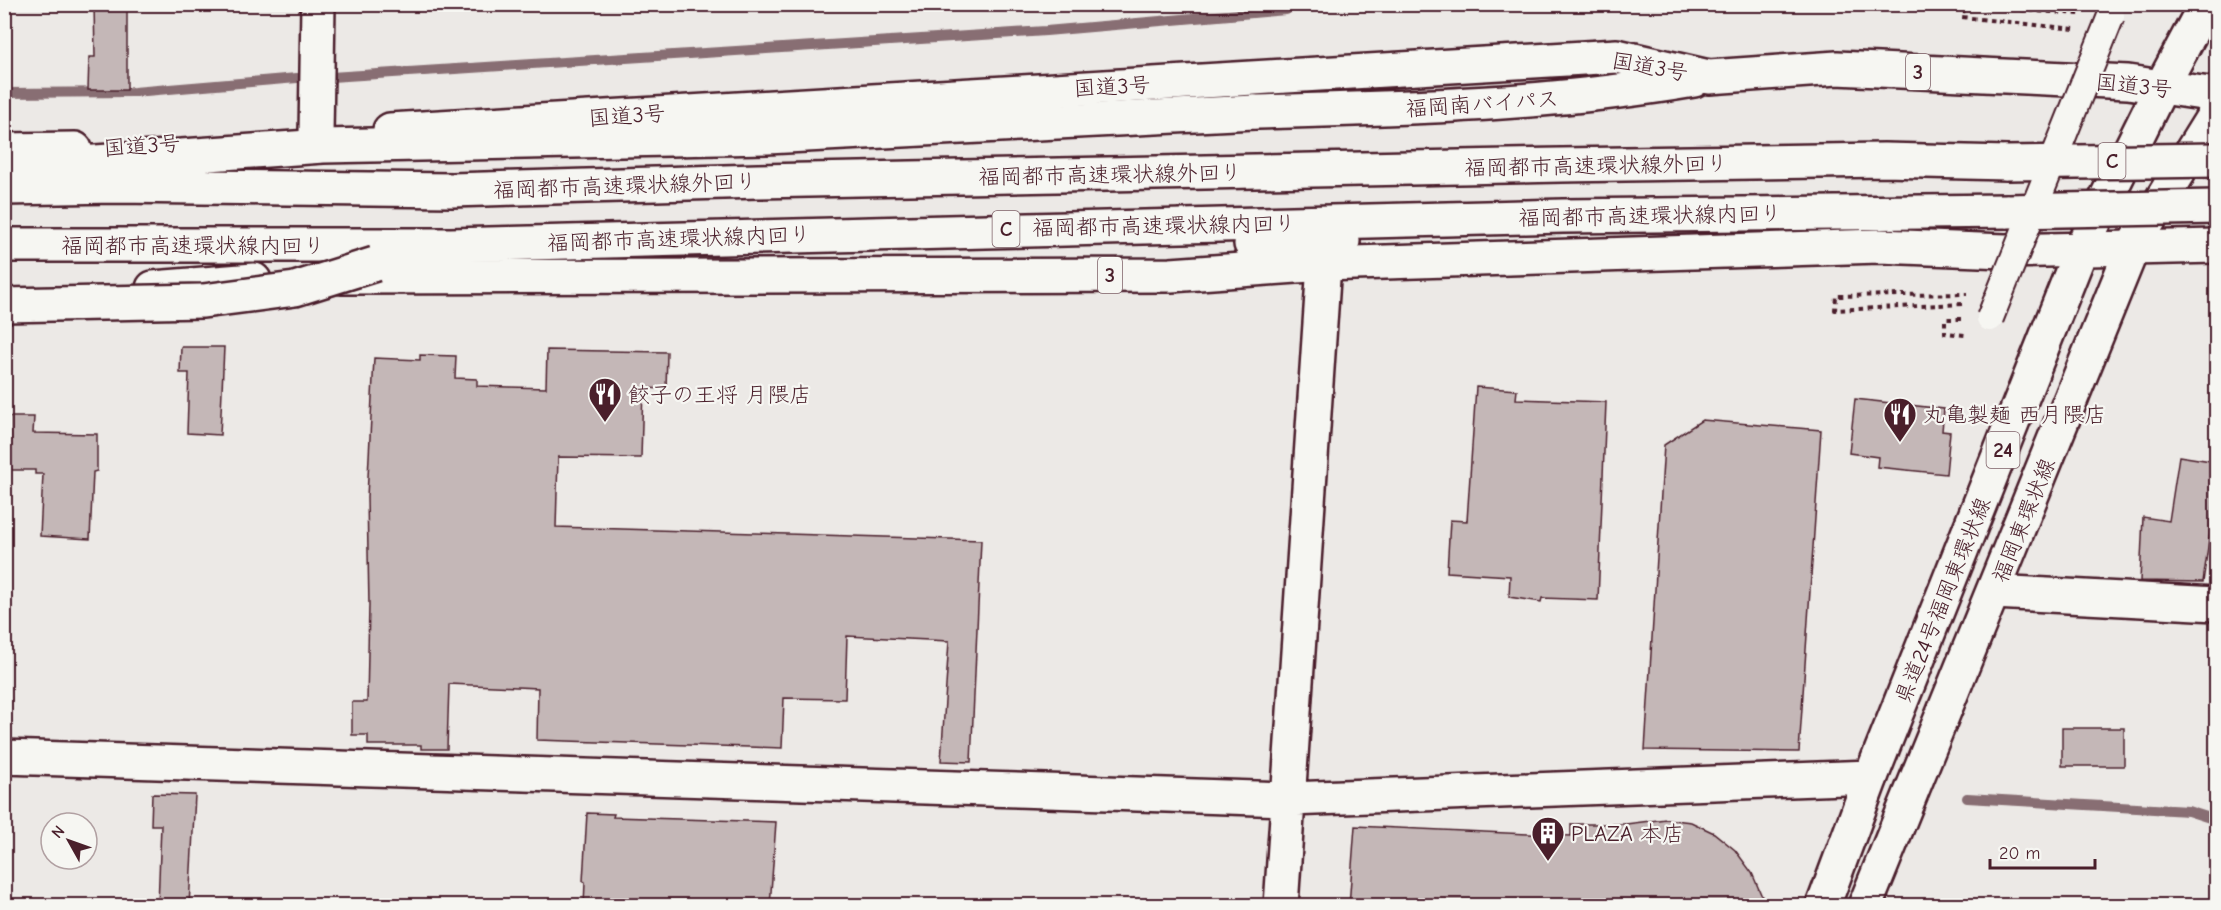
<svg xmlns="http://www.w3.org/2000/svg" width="2221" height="910" font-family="'Comic Neue','Klee One',sans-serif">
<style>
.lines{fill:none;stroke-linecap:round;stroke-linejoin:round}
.stream{stroke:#886e73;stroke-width:10}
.building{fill:#c4b7b7;stroke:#4a1f2b;stroke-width:1.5}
.minor-casing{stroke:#4a1f2b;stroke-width:38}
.primary-casing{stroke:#4a1f2b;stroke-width:38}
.trunk-casing{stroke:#4a1f2b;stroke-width:38}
.motorway-casing{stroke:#4a1f2b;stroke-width:38}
.path{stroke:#4a1f2b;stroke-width:4;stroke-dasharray:4.5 4.5;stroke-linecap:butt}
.minor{stroke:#f6f6f2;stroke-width:33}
.primary{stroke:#f6f6f2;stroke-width:33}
.trunk{stroke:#f6f6f2;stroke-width:33}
.motorway{stroke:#f6f6f2;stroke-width:33}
.pedestrian-bridge-casing{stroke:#4a1f2b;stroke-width:30;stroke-linecap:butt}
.motorway-bridge-casing{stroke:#4a1f2b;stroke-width:38;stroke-linecap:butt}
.pedestrian-bridge{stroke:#f6f6f2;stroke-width:26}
.motorway-bridge{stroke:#f6f6f2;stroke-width:33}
.labels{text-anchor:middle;stroke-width:4.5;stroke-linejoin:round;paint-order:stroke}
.shield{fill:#f6f6f2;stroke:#7e6067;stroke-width:1.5}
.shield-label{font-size:21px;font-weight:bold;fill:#4a1f2b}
.street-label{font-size:22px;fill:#4a1f2b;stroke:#f6f6f2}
.poi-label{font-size:22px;fill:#4a1f2b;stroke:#f6f6f2;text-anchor:start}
</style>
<rect width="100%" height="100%" fill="#ece9e6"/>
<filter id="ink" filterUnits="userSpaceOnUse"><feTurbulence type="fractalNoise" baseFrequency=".0167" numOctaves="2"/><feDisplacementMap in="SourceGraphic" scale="12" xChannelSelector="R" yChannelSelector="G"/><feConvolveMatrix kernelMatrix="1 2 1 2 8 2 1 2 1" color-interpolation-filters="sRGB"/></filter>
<g filter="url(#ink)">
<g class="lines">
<!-- stream -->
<path class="stream" d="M331,77l715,-46 240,-21v-6
M4,93l130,-1 163,-14
M1967,798l221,13 28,9"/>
</g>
<!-- building -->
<path class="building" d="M94,4h33v86h-39l1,-33h6z
M181,347h43l-4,88 -33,-2 2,-60h-9z
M547,350l120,2 -1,37 -23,-1 -2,70 -83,-1 -2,70 425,13 -10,222 -30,-1 8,-120 -102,-5 -2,63 -61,-1 -2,50 -245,-8 1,-52 -89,-4 -2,65h-26v-4h-53v-10h-16v-33h15l2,-97 -2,-108 7,-139 46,2v-5l36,1 -1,22 22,1v7l69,2z
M1476,387l41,3 -1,9 90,3 -8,198 -56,-2 -1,4 -32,-5 1,-21 -63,-4 3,-52 17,1z
M1855,399l89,10 -2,22 8,1 -4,42 -69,-7 1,-10 -29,-4z
M4,417h30l-1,16 64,1v37l-4,1 -3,67 -50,-3 3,-62h-8v-4h-31z
M1702,420l119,10 -22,322 -154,-2 19,-305z
M2179,456l38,6v21l-14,99 -63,-1 3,-64 26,4z
M2062,728h62v38h-62z
M152,794l43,1 -6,111h-31l3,-81h-10z
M587,813l27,1 -1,3 163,5 -6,84h-186l1,-24 -2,-1z
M1666,819l25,3 23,11 21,17 17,23 14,33h-417l6,-80 216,10v-12h55z"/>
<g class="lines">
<defs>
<path id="minor" d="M316,135l2,-131
M1994,592l222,12
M4,757l1286,42 581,-22
M1281,906l43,-642"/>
<path id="primary" d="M1823,906l48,-129 211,-530 80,-161 44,-82
M1865,906l268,-660 83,-134"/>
<path id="trunk" d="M1254,112c147,-4 295,-7 440,-32
M390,130l1227,-74 92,21 128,-9 291,14 88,13
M4,150l71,-1
M1251,244l92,-3
M341,277l830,-2 153,-11 555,-18 126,5 211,-5
M153,288l101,-8"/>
<path id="motorway" d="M24,167l299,-21 444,-9 487,-25
M4,188l111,-2 337,4 306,-9 803,-16 323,-5 123,3
M4,245h447l1112,-29 445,-5"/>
</defs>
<!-- minor casing -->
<use href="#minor" class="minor-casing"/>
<!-- primary casing -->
<use href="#primary" class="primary-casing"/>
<!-- trunk casing -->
<use href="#trunk" class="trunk-casing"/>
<!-- motorway casing -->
<use href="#motorway" class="motorway-casing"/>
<!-- path -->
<path class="path" d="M2074,29l-112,-12 3,-11 115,8
M1962,304l-127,6 1,-14 131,-2
M1961,319h-16v14l20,2"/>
<!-- minor -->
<use href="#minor" class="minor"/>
<!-- primary -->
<use href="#primary" class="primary"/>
<!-- trunk -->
<use href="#trunk" class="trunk"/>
<!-- motorway -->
<use href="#motorway" class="motorway"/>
<defs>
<path id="pedestrian-bridge" d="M1990,318l121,-302"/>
<path id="motorway-bridge" d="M2007,163l209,-3
M2008,211l208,-4
M4,305l199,-4 92,-12 80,-25"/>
</defs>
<!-- pedestrian-bridge casing -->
<use href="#pedestrian-bridge" class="pedestrian-bridge-casing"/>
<!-- motorway-bridge casing -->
<use href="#motorway-bridge" class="motorway-bridge-casing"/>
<!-- pedestrian-bridge -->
<use href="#pedestrian-bridge" class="pedestrian-bridge"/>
<!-- motorway-bridge -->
<use href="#motorway-bridge" class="motorway-bridge"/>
</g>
</g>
<!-- icons -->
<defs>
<symbol id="restaurant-pin" viewBox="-11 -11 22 30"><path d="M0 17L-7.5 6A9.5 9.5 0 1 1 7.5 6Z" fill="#4a1f2b" stroke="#f6f6f2"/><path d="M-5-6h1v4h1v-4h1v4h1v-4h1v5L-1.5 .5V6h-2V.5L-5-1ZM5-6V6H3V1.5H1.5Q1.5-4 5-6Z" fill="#fff"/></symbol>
<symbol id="building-pin" viewBox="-11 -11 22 30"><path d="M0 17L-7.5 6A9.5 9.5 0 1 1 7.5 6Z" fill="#4a1f2b" stroke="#f6f6f2"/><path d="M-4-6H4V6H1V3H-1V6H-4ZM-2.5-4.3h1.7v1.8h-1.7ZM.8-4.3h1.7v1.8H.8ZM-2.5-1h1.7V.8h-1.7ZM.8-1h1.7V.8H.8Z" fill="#fff"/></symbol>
</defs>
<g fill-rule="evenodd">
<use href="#restaurant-pin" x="586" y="375" width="38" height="52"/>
<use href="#restaurant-pin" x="1881" y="395" width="38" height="52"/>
<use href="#building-pin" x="1529" y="814" width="38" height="52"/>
</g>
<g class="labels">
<!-- shield labels -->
<g class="shield">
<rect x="1906" y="54" width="24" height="36" rx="4.5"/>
<rect x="2098.5" y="143" width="27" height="36" rx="4.5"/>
<rect x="992.5" y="211" width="27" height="36" rx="4.5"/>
<rect x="1098" y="257" width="24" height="36" rx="4.5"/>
<rect x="1986.5" y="432" width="33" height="36" rx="4.5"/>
</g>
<g class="shield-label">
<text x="1918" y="79">3</text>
<text x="2112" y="168">C</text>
<text x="1006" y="236">C</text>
<text x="1110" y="282">3</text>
<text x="2003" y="457">24</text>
</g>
<!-- street labels -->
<g class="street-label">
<text transform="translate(1650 66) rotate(10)" y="8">国道3号</text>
<text transform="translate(2134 85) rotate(6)" y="8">国道3号</text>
<text transform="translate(1112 86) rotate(-3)" y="8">国道3号</text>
<text transform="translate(1482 103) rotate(-4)" y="8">福岡南バイパス</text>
<text transform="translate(627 115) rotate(-4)" y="8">国道3号</text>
<text transform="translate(142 145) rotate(-4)" y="8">国道3号</text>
<text transform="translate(1596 165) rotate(-1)" y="8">福岡都市高速環状線外回り</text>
<text transform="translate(1110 174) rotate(-1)" y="8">福岡都市高速環状線外回り</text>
<text transform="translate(625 185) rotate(-2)" y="8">福岡都市高速環状線外回り</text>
<text transform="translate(1650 215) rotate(-1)" y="8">福岡都市高速環状線内回り</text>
<text transform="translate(1164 225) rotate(-1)" y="8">福岡都市高速環状線内回り</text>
<text transform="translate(679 238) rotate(-2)" y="8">福岡都市高速環状線内回り</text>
<text x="193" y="253">福岡都市高速環状線内回り</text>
<text transform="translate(2023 520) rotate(-68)" y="8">福岡東環状線</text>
<text transform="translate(1942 600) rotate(-68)" y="8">県道24号福岡東環状線</text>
</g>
<!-- poi labels -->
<g class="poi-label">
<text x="628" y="402">餃子の王将 月隈店</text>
<text x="1923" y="422">丸亀製麺 西月隈店</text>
<text x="1571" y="841">PLAZA 本店</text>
</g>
</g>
<!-- margin -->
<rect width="2221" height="910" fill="none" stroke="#f6f6f2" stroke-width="24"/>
<rect x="12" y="12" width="2197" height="886" fill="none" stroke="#4a1f2b" stroke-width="2" filter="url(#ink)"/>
<!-- north arrow -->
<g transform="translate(69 841) rotate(310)"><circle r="28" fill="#f6f6f2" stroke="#b1a0a2" stroke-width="1.5"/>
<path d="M0-4.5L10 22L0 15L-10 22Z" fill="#4a1f2b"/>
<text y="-9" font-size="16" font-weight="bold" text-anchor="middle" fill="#4a1f2b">N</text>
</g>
<!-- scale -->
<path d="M1990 859v9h105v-9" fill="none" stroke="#4a1f2b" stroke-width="3"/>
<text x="1999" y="859" font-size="18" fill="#4a1f2b" stroke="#f6f6f2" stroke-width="4.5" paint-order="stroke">20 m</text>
</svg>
